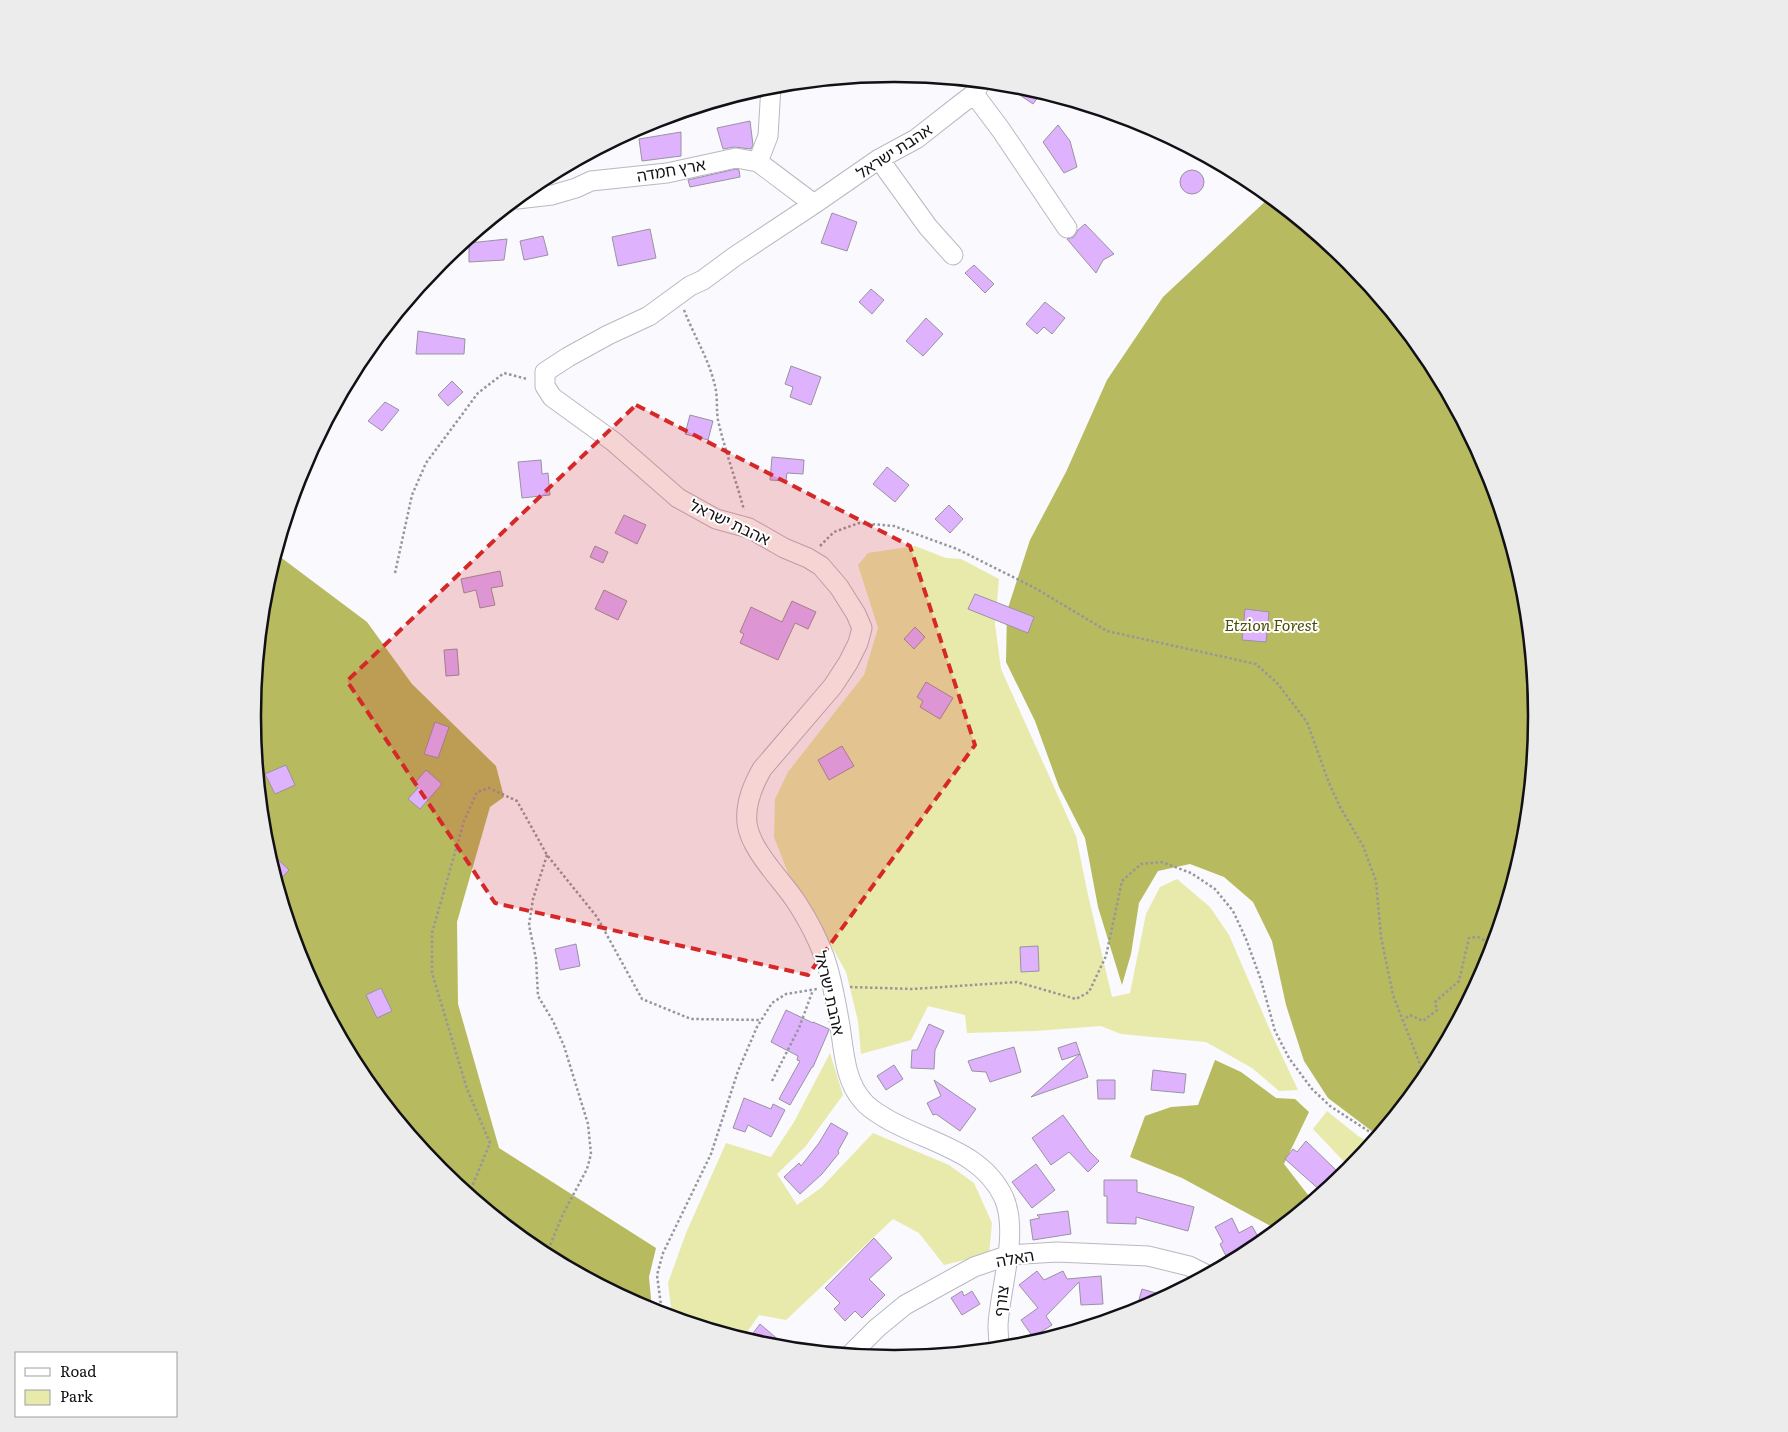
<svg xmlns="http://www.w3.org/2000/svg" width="1788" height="1432" font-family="Literata,'Noto Sans Hebrew',serif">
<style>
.green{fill:#e7eaaa}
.forest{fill:#b7ba5f}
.building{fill:#dfb2fe;stroke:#99939e}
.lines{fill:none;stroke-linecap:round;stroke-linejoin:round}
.minor-casing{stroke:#b9b8c4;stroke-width:21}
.path{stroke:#97969b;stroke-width:2.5;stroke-dasharray:2.5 2.5;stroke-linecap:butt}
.minor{stroke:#fff;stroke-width:19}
.marked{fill:#d62828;fill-opacity:0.2;stroke:#d62828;stroke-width:4;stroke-dasharray:10 6;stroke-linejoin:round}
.labels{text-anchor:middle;stroke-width:4;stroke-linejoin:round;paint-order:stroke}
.street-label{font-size:16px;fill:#111014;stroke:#fff}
.park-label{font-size:16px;font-style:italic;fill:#4d4e05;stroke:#fff}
.rim{fill:none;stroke:#111014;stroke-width:2.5}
</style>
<rect width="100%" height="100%" fill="#f9f9fe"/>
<!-- green -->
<path class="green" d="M915,546l31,12 15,1 38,20 -4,45 6,45 75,167 12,59 24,102 18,-4 16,-79 14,-27 17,-8 33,28 19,28 44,102 25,53 -19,1 -27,-23 -46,-26 -85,-8 -20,-8 -66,5 -68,2 -2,-18 -37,-9 -17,34 -50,14 -3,-33 -12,-49 -28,-50 -30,-49 -14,-36 1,-38 13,-27 76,-97 14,-47 -20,-63 10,-12z
M830,1053l13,42 -38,52 -28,27 20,31 24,-17 52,-55 76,32 25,18 18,40 -3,31 -45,11 -25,-32 -26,-14 -107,101 -27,-5 -16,23 -71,-22 -4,-33 18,-50 40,-90 45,14 23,-35z
M1327,1111l31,25 12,7 -20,25 -37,-39z"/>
<!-- forest -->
<path class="forest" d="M1270,197l78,65 80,97 59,111 37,121 12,125 -12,126 -37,120 -59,111 -51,62 -49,-37 -24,-37 -18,-56 -14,-64 -19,-39 -29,-25 -34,-13 -32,7 -19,32 -8,51 -9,31 -24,-78 -13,-69 -26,-51 -24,-66 -29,-59 1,-51 23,-71 36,-68 41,-92 56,-83z
M275,553l92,69 45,62 84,82 8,31 -14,10 -33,115 1,82 41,144 157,100 -7,29 3,33 -115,-60 -97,-80 -80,-97 -59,-111 -37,-121 -12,-125 12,-126z
M1215,1060l26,12 35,26 19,1 14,13 -25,52 28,36 -36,29 -94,-51 -52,-21 15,-41 26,-9 27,-2z"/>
<!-- building -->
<path class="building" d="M1005,85l15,1 21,7 -8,11z
M750,121l3,24 -2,4 -17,-2 -11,2 -6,-21z
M1058,125l12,16 7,26 -13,6 -21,-31z
M681,132v24l-39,5 -3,-22z
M736,169l3,1 1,7 -50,10 -2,-7z
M1180 182a12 12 0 1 1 24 0a12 12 0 1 1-24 0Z
M832,213l25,9 -10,29 -26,-8z
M1085,224l29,30 -11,6 -7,13 -29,-34 7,-2 4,-7z
M650,229l6,29 -38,8 -6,-29z
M543,236l5,19 -24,5 -4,-19z
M507,239l-3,21 -35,2v-19z
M974,265l20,19 -9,9 -20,-20z
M871,289l13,11 -12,14 -13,-12z
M1045,302l20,16 -13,16 -8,-7 -7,7 -11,-10z
M926,318l17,16 -20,22 -17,-15z
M418,331l47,8 -1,15h-48z
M791,366l30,11 -10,28 -21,-8 3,-10 -8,-3z
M452,381l11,11 -15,14 -10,-11z
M385,402l14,8 -17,21 -14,-10z
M690,415l23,6 -5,19 -23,-6z
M772,457l32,3 -1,14 -16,-1 -1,8 -16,-1z
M541,460l1,14 6,-1 2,22 -28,3 -4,-36z
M887,467l22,18 -14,17 -22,-18z
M949,505l14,14 -13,14 -15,-14z
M624,515l22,10 -9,19 -22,-11z
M595,546l13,6 -5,11 -13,-6z
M500,571l3,15 -12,2 4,17 -15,3 -4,-18 -12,3 -3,-14z
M604,590l23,11 -9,19 -23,-11z
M975,594l59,23 -6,16 -60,-24z
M792,601l24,11 -8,17 -13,-6 -17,37 -38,-17 4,-9 -4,-2 11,-25 31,15z
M1245,609l24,3 -3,30 -24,-2z
M915,627l10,10 -11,12 -10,-10z
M457,649l2,26 -13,1 -2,-26z
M926,682l27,16 -13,21 -20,-12 3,-6 -6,-4z
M435,722l14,5 -11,31 -14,-4z
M842,746l12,20 -25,14 -11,-20z
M286,765l9,20 -20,9 -10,-20z
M426,770l16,14 -22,25 -12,-10 10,-11 -4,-4z
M267,849l22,21 -12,13z
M576,944l4,22 -20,4 -5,-21z
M1038,946l1,25 -18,1 -1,-25z
M381,988l11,23 -15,7 -11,-23z
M786,1010l27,13v-1l16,7v1l-16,37h-1l-22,38 -11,-6 21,-38 -3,-1 1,-4 -27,-14z
M929,1024l15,7 -9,19 -1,19 -23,-1 1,-18h5z
M1076,1042l12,35 -57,20 49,-43 -18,6 -4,-12z
M1014,1047l7,25 -31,10 -4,-10 -14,-1 -4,-10z
M894,1065l9,14 -17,11 -9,-14z
M1153,1070l33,4 -2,19 -33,-3z
M934,1080l42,29 -16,22 -24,-17 -3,1 -6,-12 14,-7z
M1097,1080h18v19h-17z
M744,1098l27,11 2,-5 12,6 -14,27 -23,-12 -3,7 -12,-4z
M1063,1115l26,36 10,10 -11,11 -19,-20 -18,13 -19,-27z
M831,1123l17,10 -10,18 1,2 -17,21 -22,20 -16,-17 15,-14 2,3 18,-23z
M1306,1141l32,31 -5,5 3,3 -14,12 -37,-33 8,-10 4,3z
M1036,1164l19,26 -23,18 -20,-26z
M1104,1180h33v12l57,15 -6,24 -52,-14v7l-29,-1v-27h-3z
M1068,1211l3,23 -38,6 -3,-20 10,-2 -3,-3z
M1232,1218l7,15 13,-7 9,16 -10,8 -23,10 -8,-16 3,-2 -8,-15z
M874,1238l18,20 -23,21 16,16 -23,23 -7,-7 -10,10 -11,-12 6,-6 -15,-15z
M1037,1271l7,9 19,-9 4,8 34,-3 2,28 -22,1 -2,-23 -33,34 6,9 -19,12 -12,-17 17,-12 -19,-23z
M1142,1289l24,7 -30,14z
M962,1291l2,5 8,-5 8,13 -18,11 -11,-17z
M760,1324l28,24 -20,-2 -20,-6z"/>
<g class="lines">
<defs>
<path id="minor" d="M981,82l-7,12 -12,9 -46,36 -37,20 -65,45 -80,53 -31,23 -13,6 -41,30 -41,19 -40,22 -23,15v14l7,11 62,45 64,56 38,21 33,9 35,20 24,10 13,8 18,21 17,27 6,14 -4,15 -10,20 -15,23 -71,83c-9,16 -17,34 -15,54 3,27 35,57 50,80 11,17 20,34 27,53 8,22 12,47 16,70 4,26 5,55 23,75 6,8 16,13 24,18 41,24 95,31 117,79 15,35 -4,90 -6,127 0,8 1,15 1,23
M974,94l27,36 66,98
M879,159l49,68 25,28
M758,162l10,-26 3,-50
M517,199l35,-4 24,-7 15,-7 76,-8 69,-15 22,4 56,42
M851,1354l26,-26 28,-23 69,-38 35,-12 48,-3 91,4 41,10 16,8"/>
</defs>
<!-- minor casing -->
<use href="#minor" class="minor-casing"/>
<!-- path -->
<path class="path" d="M684,310c10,26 25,49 31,76 3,11 1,23 3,34 7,31 18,60 26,90
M820,546l14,-14 25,-9 35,3 63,23 78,39 72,43 149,33 21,19 30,39 22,61 11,24 23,39 13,35 5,56 12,58 32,82
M395,573l17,-78 14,-32 52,-70 26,-20 23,6
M547,855l-14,44 -4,26 7,34 2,37 15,25 11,25 24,78 3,30 -4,15 -24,45 -12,29 -4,12
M850,987l63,2 104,-7 59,17 13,-7 17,-36 16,-75 19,-17 21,-2 29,11 24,16 18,22 13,28 15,41 14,51 14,27 23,31 18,17 46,30
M1402,1021l8,-6 13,6 14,-11 -2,-8 24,-21 10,-43 9,-1 10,5 6,-3
M772,1081l27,-53 14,-38
M469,1194l21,-51 -23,-54 -35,-116v-40l32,-112 13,-29 12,-4 28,13 30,54 50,62 45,82 49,20 70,1
M662,1313l-5,-38 6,-22 48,-99 27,-83 19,-44 15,-24 14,-9 31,-5"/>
<!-- minor -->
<use href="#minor" class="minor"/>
</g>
<!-- marked area -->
<path class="marked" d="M636,405l274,141 65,199 -167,230 -313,-72 -148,-222z"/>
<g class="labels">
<!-- street labels -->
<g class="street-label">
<text transform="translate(894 151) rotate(-33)" y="6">אהבת ישראל</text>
<text transform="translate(671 170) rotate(-10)" y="6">ארץ חמדה</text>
<text transform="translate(730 522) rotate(25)" y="6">אהבת ישראל</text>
<text transform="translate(830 993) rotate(77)" y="6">אהבת ישראל</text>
<text transform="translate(1015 1258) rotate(-10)" y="6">האלה</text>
<text transform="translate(1001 1301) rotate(-83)" y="6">צורף</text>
</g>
<!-- park labels -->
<g class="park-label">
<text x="1271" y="631">Etzion Forest</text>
</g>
</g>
<!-- crop -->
<path d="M0 0H1788V1432H0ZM894 82H895A633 633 0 0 1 1528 715V717A633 633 0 0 1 895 1350H894A633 633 0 0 1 261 717V715A633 633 0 0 1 894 82Z" fill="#ececec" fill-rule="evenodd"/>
<path class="rim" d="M894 82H895A633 633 0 0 1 1528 715V717A633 633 0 0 1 895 1350H894A633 633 0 0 1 261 717V715A633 633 0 0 1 894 82Z"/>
<!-- legend -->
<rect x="15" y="1352" width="162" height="65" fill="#ffffff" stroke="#a09fa1"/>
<rect x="25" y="1368" width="25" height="8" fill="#ffffff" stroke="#a09fa1"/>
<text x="60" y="1377" font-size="15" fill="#111014">Road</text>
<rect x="25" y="1390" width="25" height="15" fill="#e7eaaa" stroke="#a09fa1"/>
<text x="60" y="1402" font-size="15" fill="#111014">Park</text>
</svg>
